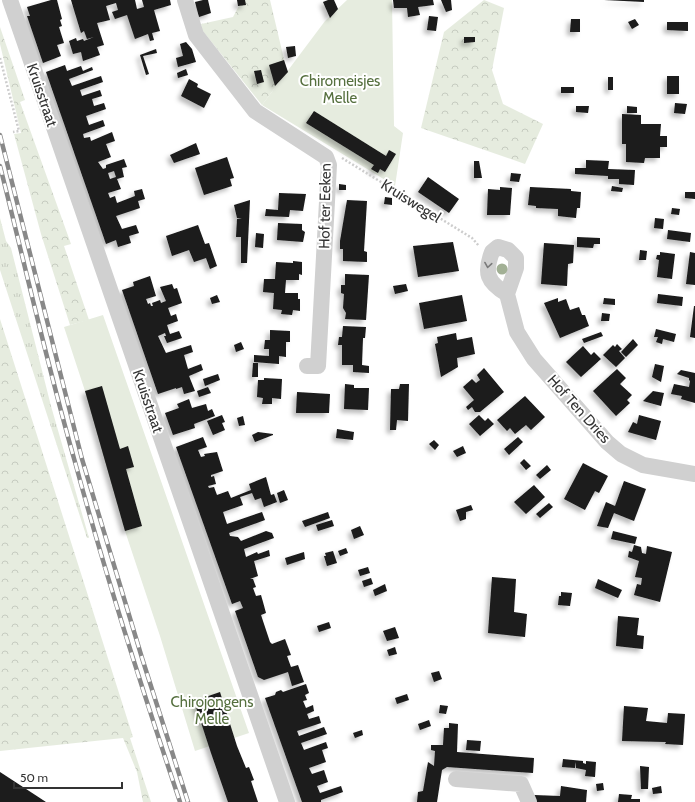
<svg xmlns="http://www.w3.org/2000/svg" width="695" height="802" font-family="Cabin,sans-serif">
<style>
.grass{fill:url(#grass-tufts)}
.forest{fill:url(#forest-crowns)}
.green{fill:#e6ecdf}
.building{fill:#1a1a1a;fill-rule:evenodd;filter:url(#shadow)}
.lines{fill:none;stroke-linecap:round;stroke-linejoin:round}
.path{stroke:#cdcdcd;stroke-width:2.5;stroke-dasharray:2 2;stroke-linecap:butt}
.minor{stroke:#d0d0d0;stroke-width:16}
.rail-casing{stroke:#888;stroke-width:4.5}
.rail{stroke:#fff;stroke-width:3;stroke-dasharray:9;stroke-linecap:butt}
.tree{fill:#a2b095}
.oneway{stroke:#7a7a7a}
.labels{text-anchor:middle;stroke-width:4;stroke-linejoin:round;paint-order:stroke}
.park-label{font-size:15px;fill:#56703f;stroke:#fff}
.street-label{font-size:15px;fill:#333;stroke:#fff}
</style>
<defs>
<pattern id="grass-tufts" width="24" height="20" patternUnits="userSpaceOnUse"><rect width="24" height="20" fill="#e6ecdf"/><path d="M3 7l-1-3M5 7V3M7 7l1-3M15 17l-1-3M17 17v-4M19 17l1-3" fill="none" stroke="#c6cbc0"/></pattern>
<pattern id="forest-crowns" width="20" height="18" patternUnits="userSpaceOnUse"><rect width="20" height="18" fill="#e6ecdf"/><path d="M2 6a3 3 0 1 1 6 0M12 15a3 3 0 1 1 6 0" fill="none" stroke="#c6cbc0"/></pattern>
<filter id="shadow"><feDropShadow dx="-3.5" dy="3.5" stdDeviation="2" flood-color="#0004"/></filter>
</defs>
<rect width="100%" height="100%" fill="#fff"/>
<!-- grass -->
<path class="grass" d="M0,218l6,23 5,7 40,158 38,132h-2l-87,-268z"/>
<!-- forest -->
<path class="forest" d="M242,0h28l17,72 -25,33 -60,-75 -1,-6 32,-7z
M484,0l20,8 -12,62 11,34 40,20 -18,40 -104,-36 23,-96z
M0,27l25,73 -5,2 51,142 -7,2 25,74 -19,5 -29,-91 -27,-100 7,-1 -21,-89z
M0,319l133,418 -3,1 21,64h-8l-6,-30 -14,-34 -123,13z"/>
<!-- green -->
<path class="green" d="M347,0h45l2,126 9,7 -8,53 -133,-81 63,-84z
M103,315l146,418 -54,18 -35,-115 -35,-105 -40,-140 -21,-64z"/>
<!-- building -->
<path class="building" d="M51,0h6l5,19 -2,1 2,6 -3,1 5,16 -7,2 4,11 -18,7 -16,-47h3l-3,-9z
M71,0h64l2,9 7,-2 -2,-7h28l1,5 -17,5 6,21 -8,2 2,7 -4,1 -2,-7 -13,5 -8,-24 -12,4 -3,-7 6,-2 -2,-7 -10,3 4,14 -13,3 7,22 -7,2 3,8 -17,6 -2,-9 -8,2 -4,-13 7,-3 1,3 6,-2 1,2 10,-4 -7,2 -3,-8 -3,2z
M203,0h5l3,13 -12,4 -4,-15z
M237,0h8l1,5 -8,1z
M328,0h6l4,9 -8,9 -7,-16z
M393,0h40l1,5 -16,2 2,8 -12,2 -1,-9h-13z
M441,0h10l1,10 -6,2z
M604,0h40v2z
M429,16l9,1 -2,14 -9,-1z
M571,19h9v13h-10z
M635,19l4,6 -7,4 -4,-7z
M667,22h21v9l-21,-1z
M464,37h11v5l-11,1z
M186,42l6,7 4,13 -18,5 -2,-9 7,-2 -3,-12z
M295,46l1,10 -8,2 -2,-11z
M156,49l1,4 -14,3 6,18 -3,1 -6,-20z
M284,60l4,12 -13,14 -6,-21z
M65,65l2,6 14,-5 2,5 9,-4 1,3 -24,9 3,7 29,-10 2,6 -23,8 2,6 18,-6 2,6 -10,3 2,7 10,-3 2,6 -20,7 3,9 14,-5 2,6 -22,8 1,4 6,-1 1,4 21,-9 3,9 -9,3 5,13 -13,5 5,7 3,-1v-3l18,-6 3,8 -5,1 2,9 -7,2 4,10 -13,4 2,5 5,-2 2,7 18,-7 -1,-5 8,-2 3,10 -7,2 2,7 -24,8 6,13 14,-4 3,8 -10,3 2,7 -13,4 -2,-7 -10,4 -60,-172zM114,171l2,6 -6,2 -2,-6z
M186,69l2,6 -10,3 -1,-5z
M261,70l3,12 -7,2 -3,-13z
M667,76h12v18h-12z
M608,77h5v13h-5z
M189,79l9,5 -1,3 14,7 -7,14 -23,-12z
M561,87h13v6h-13z
M675,103l12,1 -2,10 -11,-1z
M576,106h13l-1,7 -12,-1z
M627,106l10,1v6h-10z
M314,111l72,45 3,-6 7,4 -11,18 -5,-3 -2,4 -7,-4 3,-4 -68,-42z
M622,114l19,1v9h20l-1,12h7v11h-7v11h-15l-1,5 -18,-1v-18h-4z
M196,143l4,11 -26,9 -4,-8z
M227,157l7,21 -4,1 2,7 -28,9 -9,-27z
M586,160l23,1 -1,8 27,1 -1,15 -15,-1v-5h-11v-3l-33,-2v-6h11z
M474,161h5l3,17h-8z
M511,173l10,1 -2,8 -9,-1z
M428,177l31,22 -10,14 -31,-21z
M339,184l7,1v5h-7z
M612,186l11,2 -1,4 -11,-1z
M500,187l12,1 -2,27h-23l1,-26 12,1z
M530,187l41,2v2l10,1 -1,16h-3l-1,10 -18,-2v-7l-22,-1v-2l-8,-1z
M685,192h10v7l-10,-1z
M279,193l27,1 -3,17 -13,-1 -1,7 -24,-1 1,-7 12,1z
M385,197l7,1v7l-8,-1z
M250,200l-3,63h-6v-26h-5l1,-18 5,-1h-5l-3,-13z
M347,200l20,1 -3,50 3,1v10l-24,-1v-12h-3v-8z
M672,208l8,1 -1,6 -8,-1z
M655,218l9,1 -1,10 -9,-1z
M278,223l24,1v6l3,2 -2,10 -26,-2z
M198,225l7,19 4,-1 8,23 -7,3 -4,-11 -12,4 -5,-12 -17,6 -6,-20z
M668,230l23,3 -1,9 -23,-3z
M256,233l8,1 -1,14 -8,-1z
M577,237l23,1v6h-6l-1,4 -16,-1z
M453,242l6,29 -41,6 -5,-31z
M544,243l30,2 -1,18 -5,1 -1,22 -26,-2z
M640,250l7,1 -1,9h-7z
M660,252l15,2 -3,25 -15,-2 2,-17 -3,-1 1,-4h3z
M690,252l5,1v32l-9,-1z
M293,261l9,1v13l-3,-1v6h-13l-1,13h13v6h2v12l-7,-1 -1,5 -11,-1 1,-4 -9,-1 1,-16 -11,-1 1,-13h11l1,-17 17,1z
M345,274l24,1 -3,45 -21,-1 1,-6 -3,-5 1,-14 -3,-1v-8h4z
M150,276l6,20 -10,3 2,5 2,-1 1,3h2l-1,-3 8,-3 1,3 5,-2 -6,-14 12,-3 2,5 3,-1 5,15 -14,5 3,8 5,-2 2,7 -11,4 3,9 9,-3 3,7 -15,5 -3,-7h2l-1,-3 -7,3 8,17 25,-8 2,7 -9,3 4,14 13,-5 2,6 -14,6 6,15 -11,3 -2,-7 -6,2v-1l-18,6 -36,-104 12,-4 -1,-4z
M406,284l2,7 -13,3 -2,-8z
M658,294l25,3 -1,9 -25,-3z
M217,295l3,7 -8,2 -2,-6z
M462,295l5,26 -43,8 -5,-26z
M558,298v4l8,-3 4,11 9,-3 3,8h3l4,11 -29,12 -16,-35z
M604,298l11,1v6l-12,-1z
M694,306h1v32l-5,-1z
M602,313l8,1 -1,7h-8z
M343,326l23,1 -1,11h-2l-1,27 7,1v7l-16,-1v-7h-11v-20h-4l1,-8h3z
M656,329l20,5 -2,8 -11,-3 -1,5 -6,-2 2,-5h-4z
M270,330l20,1v11h-4v15l-7,-1v8l-25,-2v-7l15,1v-7h-5l1,-9h5z
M601,332l2,4 -19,7 -2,-4z
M456,333l1,7 15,-3 3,17 -18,4 1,9 -17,10 -6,-33 3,-1 -1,-6z
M633,339l5,6 -12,12 -5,-5z
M241,342l3,7 -8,3 -2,-7z
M617,344l5,5 -3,2 6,7 -9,9 -13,-12 10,-10 2,2z
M583,346l8,9 3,-3 7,7 -20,18 -15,-15z
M253,363h5v14h-6z
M655,364l9,2 -3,16 -9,-5z
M484,368l20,24 -24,20h-5l-3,-5 -4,3 -2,-3 8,-7 -11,-13 9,-8 4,4 4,-3 -3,-5z
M617,369l9,9 -6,6 12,11 -5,5 3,3 -14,13 -23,-25z
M681,370l14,3v30l-14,-4 1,-3 -11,-2 3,-10 15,3 1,-6 -1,-1v-2l-12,-4z
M218,374l2,6 -15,6 -2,-7z
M264,378l18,1 -1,20 -9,-1v6h-10l1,-6 -6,-1 1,-17h6z
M345,384l9,1v3h15l-1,22 -24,-1z
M400,384h9l-1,37 -11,-1 -1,10h-6l1,-41h8z
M102,386l18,63 8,-3 6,21 -8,2 16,57 -17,5 -40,-140z
M208,387l3,6 -12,4 -2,-6z
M653,391l11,2 -3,13 -18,-5z
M297,392l33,2 -1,19h-33z
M525,396l20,21 -14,13 -5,-5 -11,9 -5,-6 -3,3 -10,-11z
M189,399l3,9 14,-4 2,7 4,-2 3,7 -21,8 1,4 -22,7 -8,-22 14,-5 -2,-4z
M222,415l3,7 -3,1 3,7 -12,5 -6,-14z
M479,415l6,6 3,-3 6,6 -14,12 -11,-12z
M639,415l22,6 -5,19 -28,-8 5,-10 4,2z
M243,416l2,9 -6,1 -2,-8z
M337,429l17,3 -1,8 -17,-2z
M258,432l15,2v1l-18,7 -3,-7z
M203,437l4,10 -9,3 3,7 4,-1 -1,-2 13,-2 6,19 -12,4v2l3,-1 2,8 -8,2 1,2 5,-1 3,8 11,-4 3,7 20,-8 -2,-6 17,-7 5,18 3,-1 3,8 -13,5 -3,-9 -6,2 -3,-7 -12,4 3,8 -20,7 4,12 35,-12 3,8 -36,13 1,3 8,1 3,4 25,-10 6,2 2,5 -30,11 2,8 11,-5 1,2 11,-4 1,6 -16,5 4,15 -8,3h3l3,8 -3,1 3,8 5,-1 2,7 3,11 -5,2 9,27 2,2 13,-5 6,16 -4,1 4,11 7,-2 6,17 -12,4 -4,-14 -24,8 -6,-3 -23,-66 8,-3 -3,-7 -8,3 -56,-157z
M518,437l5,5 -14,13 -5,-6z
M434,440l5,5 -4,5 -6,-6z
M463,446l3,7 -9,4 -4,-6z
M524,459l7,7 -5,4 -6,-7z
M583,463l25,13 -9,17 -4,-2 -10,19 -21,-11z
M547,465l4,5 -11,9 -4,-4z
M624,481l22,8 -12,32 -20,-8 -6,15 -11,-2 9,-24 9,4z
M534,485l11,12 -19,17 -12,-12z
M284,490l4,10 -8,3 -3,-10z
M549,503l4,4 -13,11 -4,-4z
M471,505l2,5 -7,2v7l-6,2 -4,-11z
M328,512l2,6 -25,9 -3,-6z
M332,520l2,6 -16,5 -2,-6z
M360,526l4,9 -10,4 -3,-9z
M613,531l24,6 -2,7 -24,-5z
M634,545l7,2 1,6 4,1 1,-8 25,6 -12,50 -26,-7 3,-11 4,1 1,-7 -7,-1 4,-16 -11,-4 1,-6 3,1z
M346,548l2,5 -8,3 -2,-5z
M333,551l4,12 -10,3 -3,-10h2l-1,-3z
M304,552l1,7 -18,6 -2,-7z
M368,567l2,6 -10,3 -2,-6z
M492,577l24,2 -2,33 13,2 -2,23 -37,-4z
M371,578l2,6 -9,3 -2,-6z
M598,579l24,11 -4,8 -23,-10z
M385,584l2,7 -12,5 -2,-6z
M561,592l11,1 -2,13 -12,-1 1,-9h2z
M618,616l21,2 -2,17 7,1 -1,13 -27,-3z
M329,622l2,6 -12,4 -2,-6z
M395,627l4,11 -12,3 -4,-10z
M395,647l2,7 -8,2 -2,-6z
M439,671l3,8 -8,3 -3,-9z
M306,684l3,9 -4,2 2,5 -4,1 3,7 7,-3 1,6 -7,3 2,5 10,-3 2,7 -24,8 2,5 25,-9 3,7 -26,9 3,7 22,-8 2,6 -6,2 4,12 -17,6 3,6 12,-4 4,12 -11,4 3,7 21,-7 2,6 -22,8v2h-19l-37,-104 10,-3 1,-3 5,-2 2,2z
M220,692l17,54 9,22 3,-1 5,13 -3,1 7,21h-30l-17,-49 -17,-52z
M407,694l2,6 -12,4 -2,-6z
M440,705l8,1 -2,8 -7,-1z
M624,706l24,2 -2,13 21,2 1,-10 17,1 -2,31 -18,-1 1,-2 -44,-1z
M429,720l2,6 -11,4 -2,-6z
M449,723l9,1 -1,28 77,6 -1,15 -86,-6 -5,3 -5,32h-20l1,-10 5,-1 5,-29 6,4 1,-15 -4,-1v-5h12l1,-17h5z
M362,730l1,5 -8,3 -2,-5z
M467,740l14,1 -1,10 -14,-1z
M563,759l20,2v2l3,1v-3l10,1 -1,15 -10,-1 1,-6 -10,-2v-6l-1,6 -13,-1z
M640,766l9,1 -1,22h-7z
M0,772l46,30h-46z
M603,783l1,7 -7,1 -1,-7z
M561,786l26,4 -1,12h-50l-2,-7 26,1z
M661,786l1,7 -9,1 -1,-6z
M619,794l13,1 -1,4h9v3h-22z"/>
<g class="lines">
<!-- path -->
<path class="path" d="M0,58l19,73 -6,1
M342,158l130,80 7,8"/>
<!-- minor -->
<path class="minor" d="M10,0l277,802
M185,0l11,35 59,76 71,46 3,8 -11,201h-11
M507,294c-20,-12 -23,-21 -15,-42l6,-5 10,3 8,8v10l-9,26 10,38 17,27 73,83 14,12 22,11 52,9
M456,779l65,5 8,18"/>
<defs>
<path id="rail" d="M0,135l82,324 60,199 46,144
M0,166c25,99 47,198 75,296 31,115 67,227 105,340"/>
</defs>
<!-- rail casing -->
<use href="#rail" class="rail-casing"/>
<!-- rail -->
<use href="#rail" class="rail"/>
</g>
<!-- trees -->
<circle class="tree" cx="502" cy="269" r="5.5"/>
<!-- one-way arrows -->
<defs><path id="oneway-chevron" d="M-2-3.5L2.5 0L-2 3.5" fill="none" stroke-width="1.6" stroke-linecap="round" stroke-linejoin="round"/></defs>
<use class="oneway" href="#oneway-chevron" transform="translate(488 265) rotate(99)"/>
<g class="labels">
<!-- park labels -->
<g class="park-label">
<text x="340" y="86">Chiromeisjes<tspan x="340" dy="17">Melle</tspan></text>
<text x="212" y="707">Chirojongens<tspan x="212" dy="17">Melle</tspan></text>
</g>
<!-- street labels -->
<g class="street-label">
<text transform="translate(42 95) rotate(71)" y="5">Kruisstraat</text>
<text transform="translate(411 201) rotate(32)" y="5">Kruiswegel</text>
<text transform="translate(325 206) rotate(-89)" y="5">Hof ter Eeken</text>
<text transform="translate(148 401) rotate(71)" y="5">Kruisstraat</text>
<text transform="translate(579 409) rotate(48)" y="5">Hof Ten Dries</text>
</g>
</g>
<!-- scale -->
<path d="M14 782v6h108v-6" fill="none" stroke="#333333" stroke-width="2"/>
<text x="20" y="782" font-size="12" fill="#333333" stroke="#ffffff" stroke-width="3" paint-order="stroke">50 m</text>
</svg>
